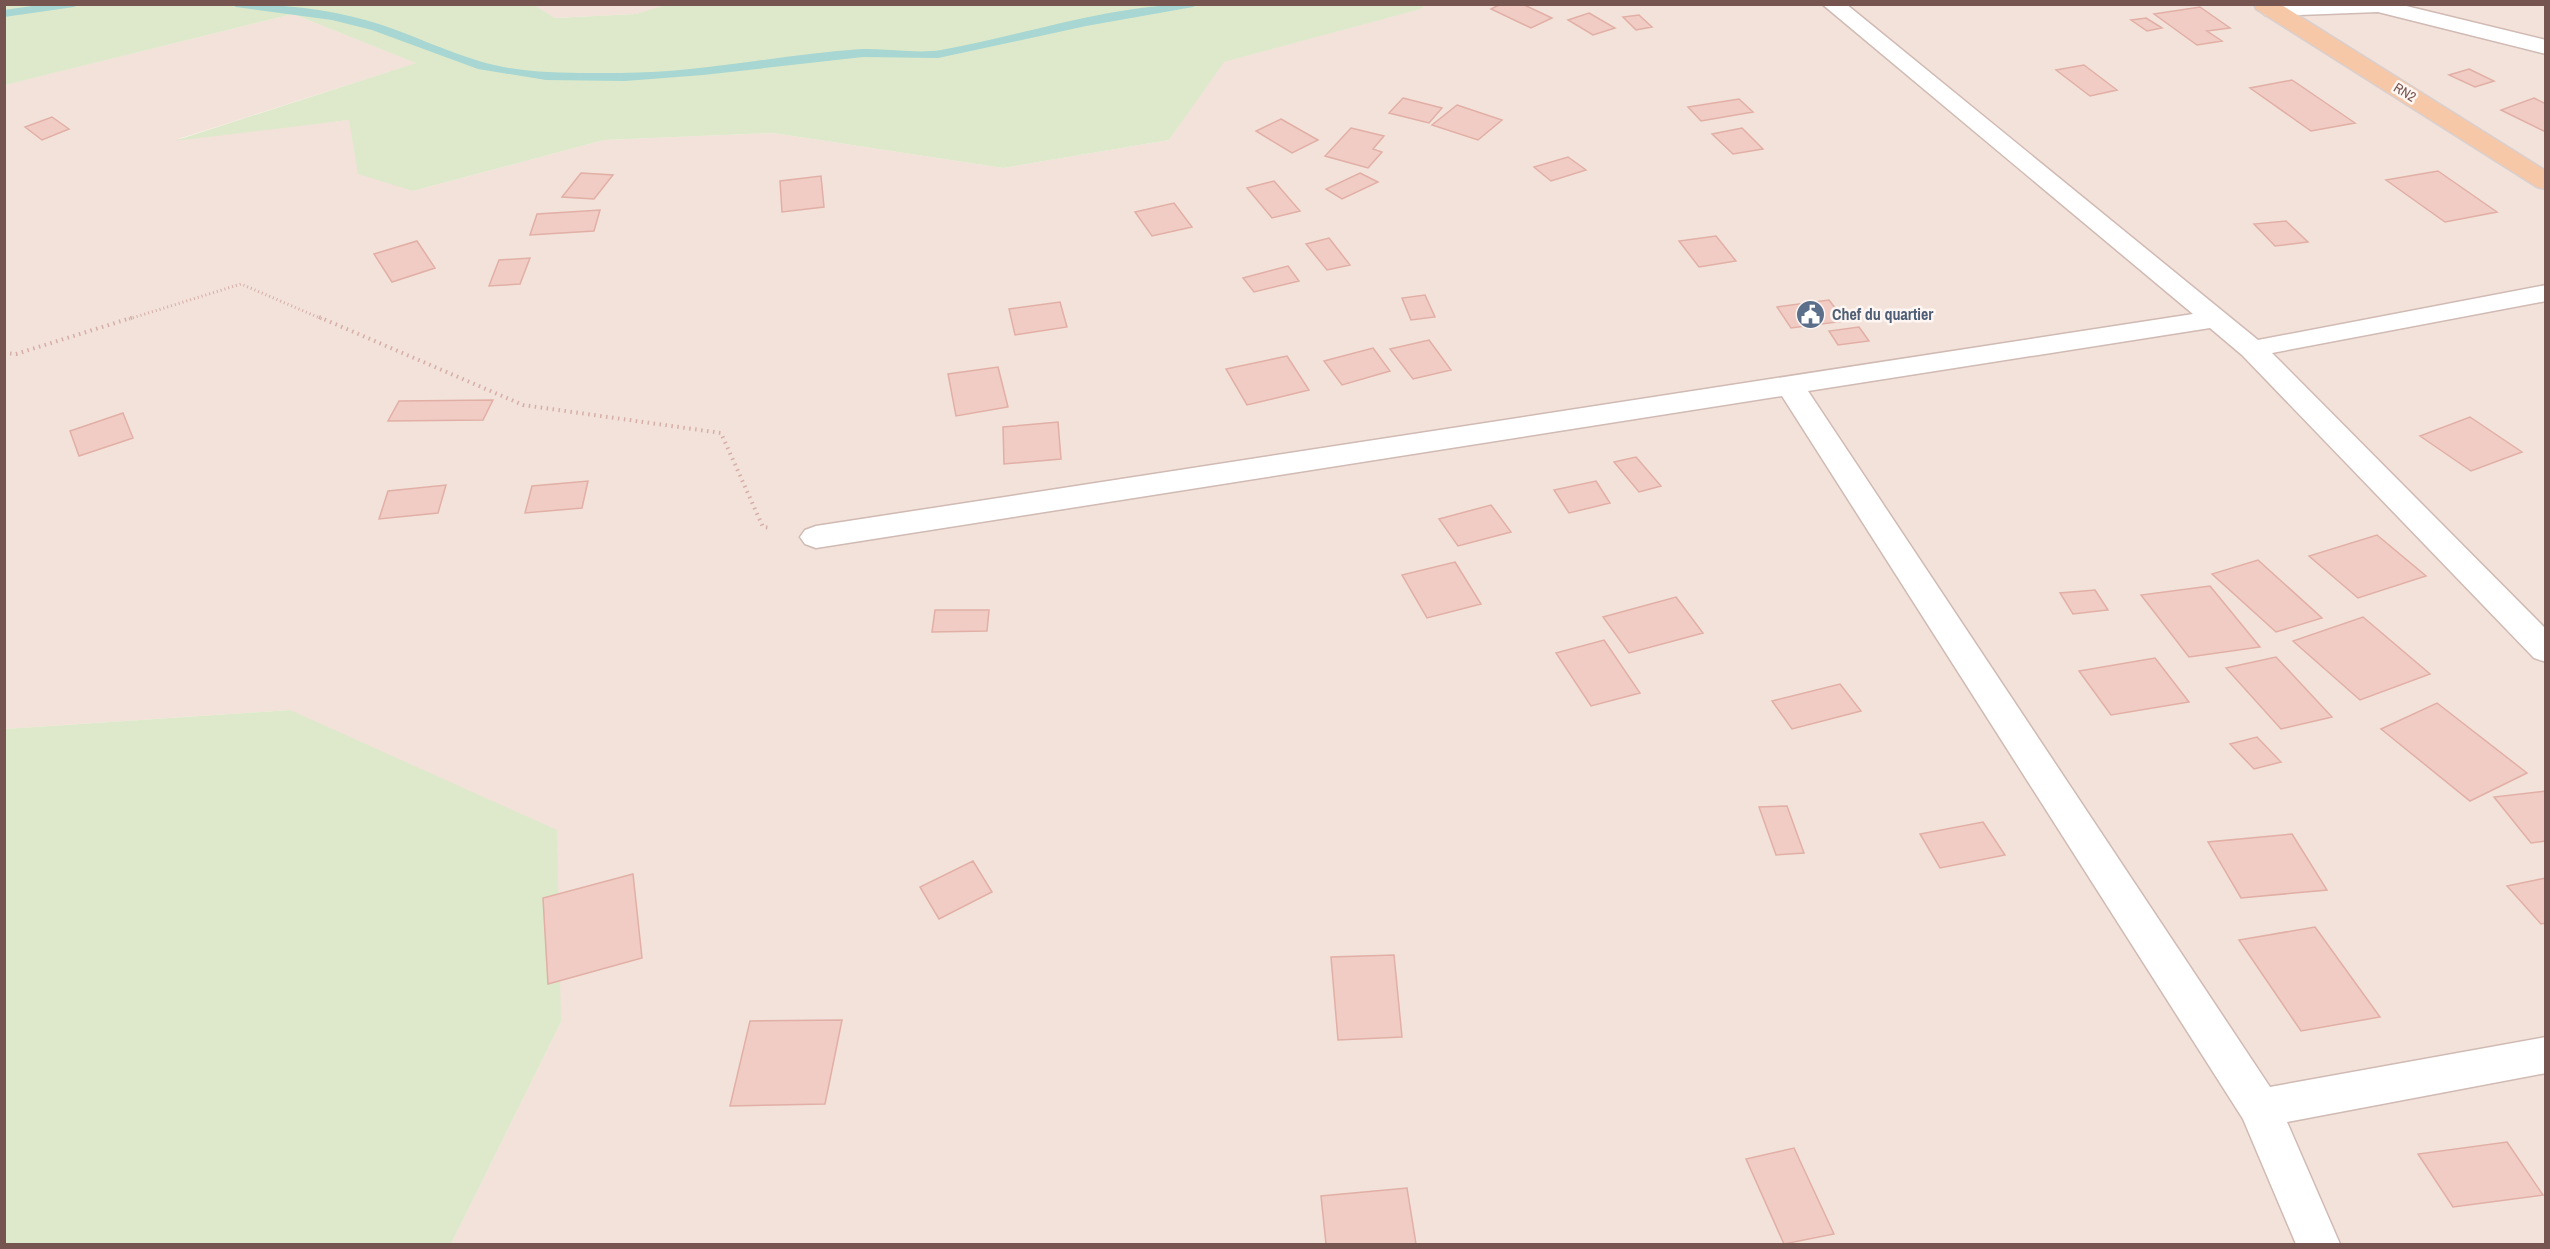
<svg xmlns="http://www.w3.org/2000/svg" width="2550" height="1249" font-family="'Archivo Narrow',sans-serif">
<style>
.residential{fill:#f3e2da}
.green{fill:#dde9ca}
.lines{fill:none;stroke-linecap:round;stroke-linejoin:round}
.stream{fill:#a7d6d3;fill-rule:evenodd}
.building{fill:#f0ccc4;stroke:#e1afa5;stroke-width:1.5}
.minor-casing{stroke:#d0bab3;stroke-width:3}
.major-casing{stroke:#d9cfce;stroke-width:3}
.path-far1{stroke:#d5aea7;stroke-width:3;stroke-dasharray:1 3;stroke-linecap:butt}
.path{stroke:#d5aea7;stroke-width:4;stroke-dasharray:1.5 4.5;stroke-linecap:butt}
.minor{fill:#fff;fill-rule:evenodd}
.major{fill:#f6c8a8;fill-rule:evenodd}
.labels{text-anchor:middle;stroke-width:5;stroke-linejoin:round;paint-order:stroke}
.far-street-label{font-size:14px;fill:#76544f;stroke:#fef6f2}
.service-label{font-size:16px;font-weight:bold;fill:#4e5e75;stroke:#fef6f2;text-anchor:start}
</style>
<rect width="100%" height="100%" fill="#fcf2eb"/>
<!-- residential -->
<path class="residential" d="M532,5h137l-33,9 -81,4z
M1424,5h1121v1239h-2094l110,-222 -271,-312 -285,19 -1,-644 289,-71 124,49 -239,76 171,-19 64,71 191,-51 169,-7 230,35 166,-28 54,-78 197,-53z"/>
<!-- green -->
<path class="green" d="M532,4l23,14 81,-4 33,-10 755,1 -3,4 -197,53 -55,78 -166,28 -230,-35 -169,7 -191,51 -55,-17 -9,-54 -175,21 242,-78 -123,-49 -288,71v-80z
M290,710l267,120 4,192 -110,222h-446v-515z"/>
<g class="lines">
<!-- stream -->
<path class="stream" d="M46,4h33l-5,3 -70,10v-7z
M231,4c50,0 102,5 151,21 32,11 64,26 97,36 45,14 96,12 142,12 81,0 161,-19 241,-24 26,-1 54,5 79,1 85,-15 170,-46 257,-46l-5,3 -107,19 -148,32 -75,-1 -160,18 -78,6 -79,-1 -68,-11 -106,-39 -40,-10 -96,-13z"/>
</g>
<!-- building -->
<path class="building" d="M1501,4h21l30,14 -21,10 -40,-19z
M2200,7l30,21 -23,3 15,10 -25,4 -43,-31z
M1589,13l26,15 -22,7 -25,-15z
M1639,15l13,12 -16,3 -13,-13z
M2146,18l16,10 -15,3 -16,-11z
M2084,65l33,25 -27,6 -34,-26z
M2469,69l25,12 -19,6 -26,-12z
M2292,80l6,4 57,39 -44,8 -61,-43z
M1403,98l39,10 -13,15 -40,-10z
M2534,98l12,6v28l-45,-22z
M1739,99l14,13 -52,9 -13,-14z
M1457,105l45,15 -24,20 -46,-15z
M52,117l17,12 -27,11 -17,-13z
M1281,119l37,21 -26,13 -36,-22z
M1351,128l33,8 -11,13 9,3 -14,16 -43,-12z
M1742,128l21,21 -30,5 -21,-20z
M1568,157l18,13 -35,11 -17,-14z
M2438,171l59,41 -52,10 -59,-42z
M581,173l32,2 -19,24 -32,-2z
M1360,173l18,9 -36,17 -16,-10z
M821,176l3,31 -42,5 -2,-31z
M1274,181l26,30 -28,7 -25,-30z
M1174,203l18,24 -40,9 -17,-24z
M600,210l-6,21 -64,4 7,-21z
M2286,221l22,21 -33,4 -21,-22z
M1716,236l20,25 -37,6 -20,-26z
M1329,238l21,27 -23,5 -21,-26z
M417,241l18,27 -43,14 -18,-28z
M530,258l-10,26 -31,2 10,-26z
M1288,266l11,15 -45,11 -11,-14z
M1425,295l10,22 -24,3 -9,-22z
M1829,300l16,21 -54,7 -14,-21z
M1060,302l7,25 -52,8 -6,-26z
M1859,327l10,14 -31,4 -9,-14z
M1429,340l22,30 -38,9 -23,-30z
M1373,348l17,23 -48,14 -18,-24z
M1287,356l22,34 -62,15 -21,-36z
M998,367l10,40 -52,9 -8,-42z
M493,400l-10,20 -95,1 11,-20z
M123,413l10,25 -54,18 -9,-25z
M2470,417l52,35 -51,19 -51,-35z
M1058,422l3,37 -57,5 -1,-37z
M1636,457l25,29 -22,6 -25,-30z
M588,481l-6,27 -57,5 7,-27z
M1596,481l14,22 -41,10 -15,-23z
M446,485l-8,28 -59,6 9,-28z
M1491,505l20,27 -53,14 -19,-27z
M2377,535l49,41 -68,22 -49,-42z
M2258,560l64,58 -46,14 -64,-58z
M1455,562l26,42 -54,14 -25,-43z
M2210,586l50,61 -71,10 -48,-62z
M2095,590l13,20 -35,4 -13,-21z
M1676,597l27,36 -74,20 -26,-36z
M935,610h54l-2,21 -55,1z
M2363,617l67,57 -70,26 -67,-59z
M1604,640l36,53 -49,13 -35,-53z
M2276,657l56,60 -51,12 -55,-61z
M2155,658l34,44 -78,13 -32,-44z
M1840,684l21,27 -69,18 -20,-28z
M2437,703l90,70 -57,28 -89,-72z
M2257,737l24,25 -27,7 -24,-25z
M2546,791v50l-15,2 -37,-46z
M1787,806l17,47 -28,2 -17,-48z
M1983,822l22,33 -65,13 -20,-34z
M2292,834l35,56 -86,8 -33,-56z
M973,861l19,31 -53,27 -19,-32z
M633,874l9,84 -94,26 -5,-86z
M2546,878v45l-5,1 -34,-38z
M2315,927l65,90 -79,14 -62,-91z
M1394,955l8,82 -64,3 -7,-83z
M842,1020l-17,84 -95,2 20,-85z
M2507,1142l36,53 -90,12 -35,-53z
M1794,1148l40,86 -50,10 -38,-85z
M1407,1188l9,56h-90l-5,-48z"/>
<g class="lines">
<defs>
<path id="minor" d="M1822,4h24l412,336 288,-55v16l-274,52 274,276v33l-12,-4 -292,-303 -32,-27 -402,63 462,696 276,-50v36l-259,49 53,122h-44l-53,-125 -461,-723 -966,152 -11,-4 -5,-7 5,-7 11,-4 1377,-212z
M2269,4h129l148,36v14l-168,-42 -105,4 -8,-1 -3,-5z"/>
<path id="major" d="M2254,4h26l266,167v18l-9,-2 -281,-178z"/>
</defs>
<!-- minor casing -->
<use href="#minor" class="minor-casing"/>
<!-- major casing -->
<use href="#major" class="major-casing"/>
<!-- path-far1 -->
<path class="path-far1" d="M129,319l112,-35 81,35"/>
<!-- path -->
<path class="path" d="M319,317l204,88 198,28 42,94 8,1
M4,353l12,1 118,-37"/>
<!-- minor -->
<use href="#minor" class="minor"/>
<!-- major -->
<use href="#major" class="major"/>
</g>
<!-- icons -->
<defs>
<symbol id="civic-disc" viewBox="-11 -11 22 22"><circle r="9.5" fill="#5c6f8a" stroke="#fef6f2"/><path d="M-.6-6.5H3V-4.5H.6V-3L4-1V1h2V6H-6V1h2V-1L-.6-3ZM-1.2 2.5V6h2.4V2.5Z" fill="#fff"/></symbol>
</defs>
<g fill-rule="evenodd">
<use href="#civic-disc" x="1794" y="298" width="33" height="33"/>
</g>
<g class="labels">
<!-- far-street labels -->
<g class="far-street-label">
<text transform="translate(2405 92) rotate(32)" y="5">RN2</text>
</g>
<!-- service labels -->
<g class="service-label">
<text x="1832" y="320">Chef du quartier</text>
</g>
</g>
<!-- border -->
<rect width="2550" height="1249" fill="none" stroke="#76544f" stroke-width="12"/>
</svg>
